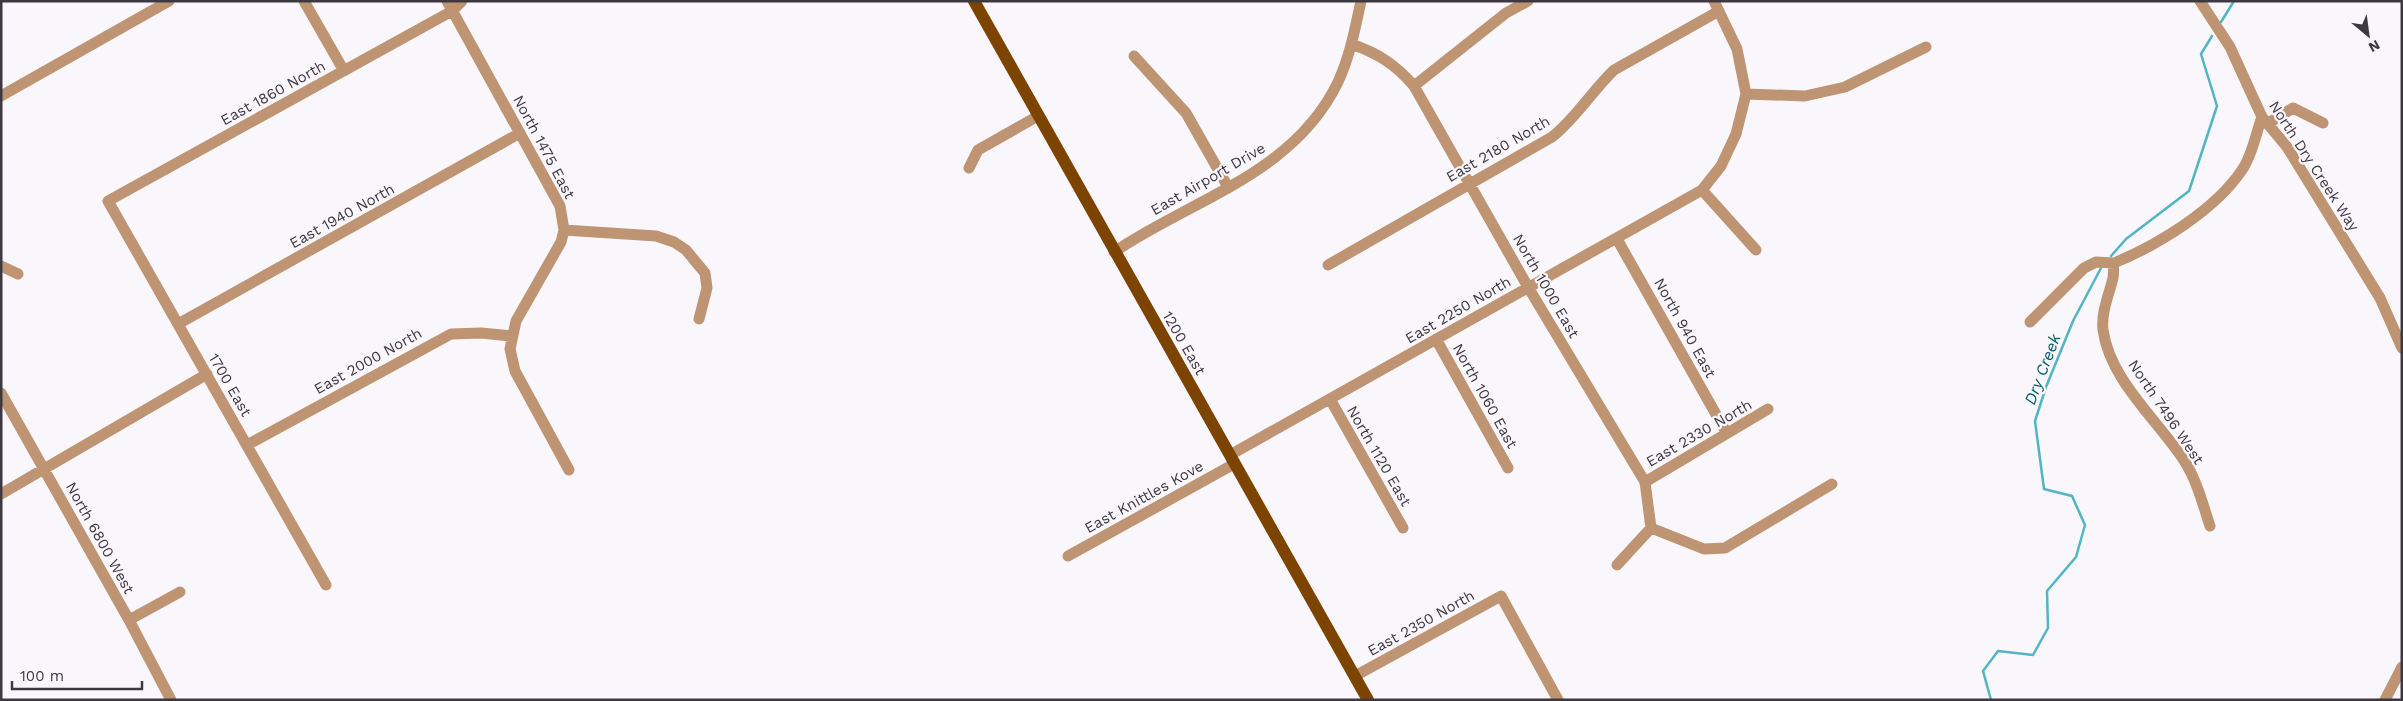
<svg xmlns="http://www.w3.org/2000/svg" width="2403" height="701" font-family="'Work Sans',sans-serif">
<style>
.lines{fill:none;stroke-linecap:round;stroke-linejoin:round}
.stream{stroke:#51b5c3;stroke-width:2.5}
.minor{stroke:#be9472;stroke-width:11}
.major{stroke:#7d4400;stroke-width:12}
.labels{text-anchor:middle;stroke-width:4.5;stroke-linejoin:round;paint-order:stroke}
.street-label{font-size:15px;fill:#3e3841;stroke:#faf7fc}
.water-label{font-size:16px;font-style:italic;fill:#005c67;stroke:#faf7fc}
</style>
<rect width="100%" height="100%" fill="#faf7fc"/>
<g class="lines">
<!-- stream -->
<path class="stream" d="M2221,22l13,-21
M2111,256l15,-17 63,-48 28,-85 -16,-52 11,-18
M1991,700l-8,-29 15,-20 35,4 15,-27 -1,-37 29,-34 9,-32 -13,-29 -28,-7 -9,-68 11,-34 27,-66 28,-53"/>
<!-- minor -->
<path class="minor" d="M304,1l40,70
M447,1l113,205 4,24 -3,12 -45,79 -6,28 5,22 54,99
M2200,1l30,46 32,70 25,30 93,151 22,50
M1351,44c27,9 45,21 63,42l114,201 117,195 6,46 -34,37
M1134,56l52,57 42,74
M1414,86l92,-73 22,-12
M1746,94l59,2 40,-9 81,-40
M1,96l168,-95
M2267,124l26,-16 30,15
M969,168l9,-18 60,-34
M1702,190l54,60
M564,230l92,6 18,6 12,8 19,23 2,15 -8,31
M1617,239l109,193
M1114,252c78,-53 180,-78 224,-170 12,-26 17,-53 23,-81
M1328,265l224,-128c24,-19 40,-46 62,-67l105,-59
M1,266l17,8
M2030,322l54,-54 12,-6 18,1
M178,324l342,-191
M1436,339l72,129
M1,393l128,227 42,80
M1330,399l73,129
M247,445l204,-111 30,-1 30,3
M1230,455l472,-265 19,-24 15,-32 10,-40 -9,-45 -23,-48
M1645,482l123,-73
M1,494l206,-120
M2210,526c-7,-21 -13,-45 -25,-64 -26,-41 -75,-81 -82,-132 -2,-18 6,-35 10,-52 1,-5 0,-10 1,-15 44,-18 101,-53 128,-93 10,-14 14,-37 20,-53
M1651,528l53,21 21,-1 107,-64
M1068,556l166,-92
M326,585l-218,-384 344,-190 10,-10
M129,620l51,-28
M1355,676l146,-80 57,104
M2385,700l17,-33"/>
<!-- major -->
<path class="major" d="M974,1l394,699"/>
</g>
<g class="labels">
<!-- street labels -->
<g class="street-label">
<text transform="translate(273 93) rotate(-29)" y="5">East 1860 North</text>
<text transform="translate(544 147) rotate(62)" y="5">North 1475 East</text>
<text transform="translate(1498 149) rotate(-30)" y="5">East 2180 North</text>
<text transform="translate(2314 166) rotate(57)" y="5">North Dry Creek Way</text>
<text transform="translate(1208 179) rotate(-30)" y="5">East Airport Drive</text>
<text transform="translate(342 216) rotate(-29)" y="5">East 1940 North</text>
<text transform="translate(1546 286) rotate(60)" y="5">North 1000 East</text>
<text transform="translate(1458 310) rotate(-30)" y="5">East 2250 North</text>
<text transform="translate(1685 328) rotate(61)" y="5">North 940 East</text>
<text transform="translate(1184 343) rotate(60)" y="5">1200 East</text>
<text transform="translate(368 361) rotate(-29)" y="5">East 2000 North</text>
<text transform="translate(230 385) rotate(60)" y="5">1700 East</text>
<text transform="translate(1485 396) rotate(61)" y="5">North 1060 East</text>
<text transform="translate(2166 412) rotate(56)" y="5">North 7496 West</text>
<text transform="translate(1699 433) rotate(-30)" y="5">East 2330 North</text>
<text transform="translate(1379 456) rotate(60)" y="5">North 1120 East</text>
<text transform="translate(1144 497) rotate(-29)" y="5">East Knittles Kove</text>
<text transform="translate(100 538) rotate(61)" y="5">North 6800 West</text>
<text transform="translate(1421 623) rotate(-29)" y="5">East 2350 North</text>
</g>
<!-- water labels -->
<g class="water-label">
<text transform="translate(2042 369) rotate(-69)" y="6">Dry Creek</text>
</g>
</g>
<!-- border -->
<rect width="2403" height="701" fill="none" stroke="#3e3841" stroke-width="5"/>
<!-- north arrow -->
<g transform="translate(2368 35) rotate(151)" stroke="#faf7fc" stroke-width="4" paint-order="stroke">
<path d="M0-4L9 19L0 12L-9 19Z" fill="#3e3841"/>
<text y="-8" font-size="14" font-weight="bold" text-anchor="middle" fill="#3e3841">N</text>
</g>
<!-- scale -->
<path d="M12 681v8h130v-8" fill="none" stroke="#3e3841" stroke-width="2.5"/>
<text x="20" y="681" font-size="15" fill="#3e3841" stroke="#faf7fc" stroke-width="4" paint-order="stroke">100 m</text>
</svg>
